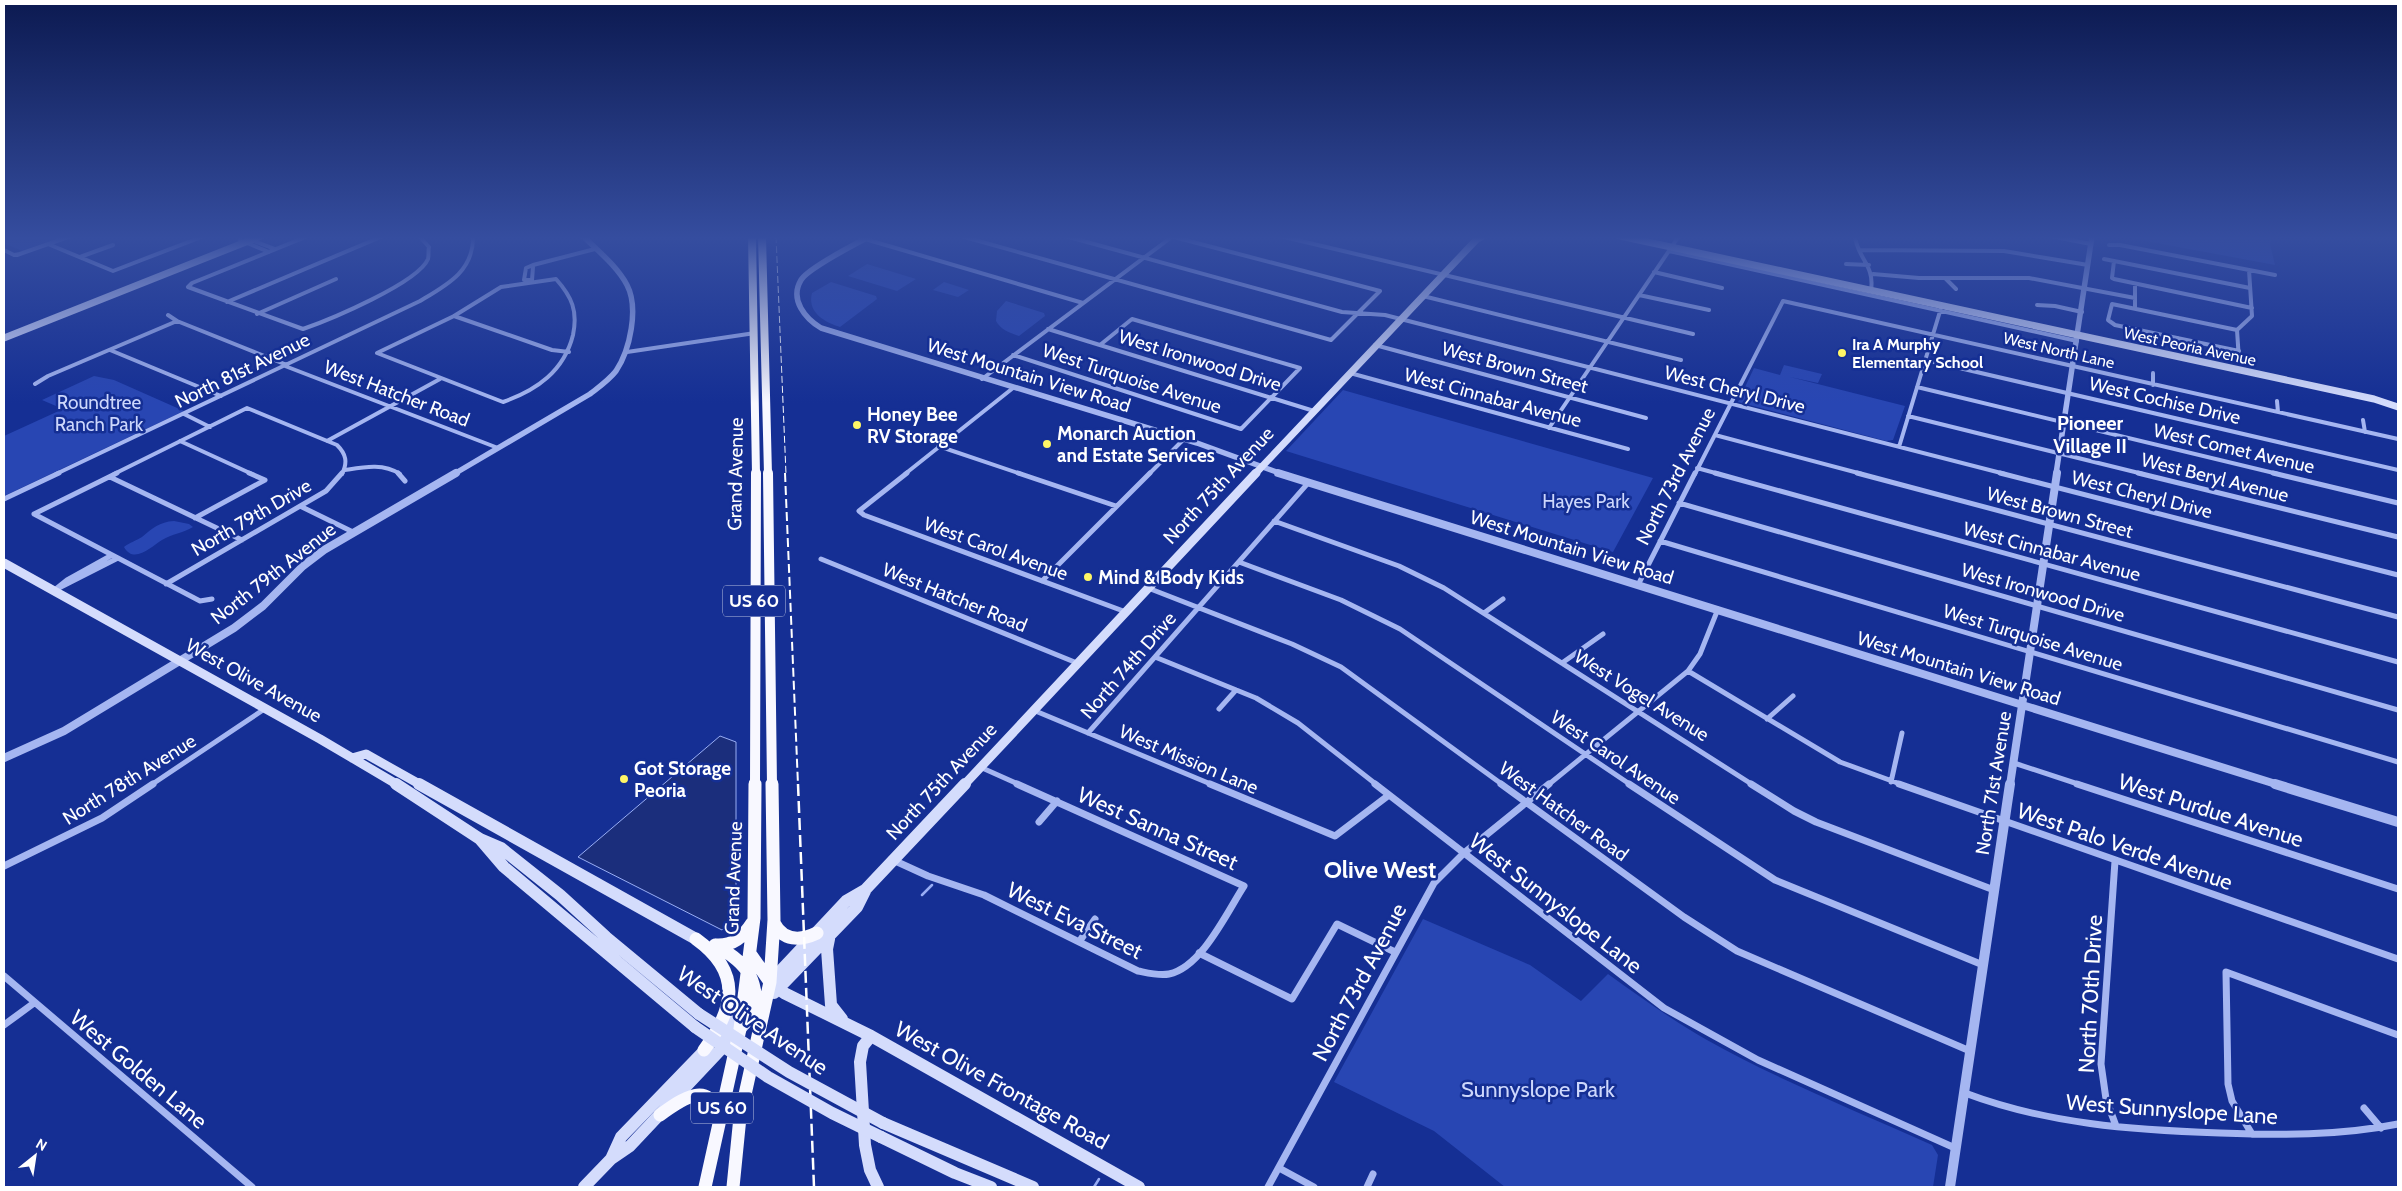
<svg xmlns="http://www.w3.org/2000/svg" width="2402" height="1191" font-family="Cabin,sans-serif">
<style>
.green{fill:#2846b3}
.water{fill:#1b2e7c;stroke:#98adf4}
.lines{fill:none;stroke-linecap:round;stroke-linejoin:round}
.stream{stroke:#98adf4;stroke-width:2.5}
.minor-far2{stroke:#a5b6f1;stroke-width:4}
.minor-far1{stroke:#a5b6f1;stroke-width:5}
.minor{stroke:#a5b6f1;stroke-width:7}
.tertiary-far2{stroke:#a5b6f1;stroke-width:5.5}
.tertiary-far1{stroke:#a5b6f1;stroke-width:8}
.tertiary{stroke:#a5b6f1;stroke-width:10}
.secondary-far2{stroke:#d4dcfc;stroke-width:7}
.secondary-far1{stroke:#d4dcfc;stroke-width:9}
.secondary{stroke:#d4dcfc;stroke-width:12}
.trunk-far2{stroke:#f8f8ff;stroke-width:8}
.trunk-far1{stroke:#f8f8ff;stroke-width:10}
.trunk{stroke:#f8f8ff;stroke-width:13}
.rail-far2{stroke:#fff;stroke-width:1;stroke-dasharray:7 3;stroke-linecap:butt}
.rail-far1{stroke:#fff;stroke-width:2;stroke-dasharray:9 4;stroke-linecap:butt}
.rail{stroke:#fff;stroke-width:2.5;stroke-dasharray:12 5;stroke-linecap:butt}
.secondary-bridge{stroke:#d4dcfc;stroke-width:12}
.poi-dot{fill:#fff666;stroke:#152f94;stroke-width:2}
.labels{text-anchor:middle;stroke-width:5;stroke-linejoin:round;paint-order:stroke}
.far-poi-label{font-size:16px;font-weight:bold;fill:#fff;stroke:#152f94;text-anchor:start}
.far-street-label{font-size:16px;fill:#fff;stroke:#152f94}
.shield{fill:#152f94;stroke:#b9c1df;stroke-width:1}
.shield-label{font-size:18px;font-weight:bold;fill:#fff}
.street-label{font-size:19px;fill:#fff;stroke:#152f94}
.park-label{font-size:19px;fill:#cdd7fc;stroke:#152f94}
.poi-label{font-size:19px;font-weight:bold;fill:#fff;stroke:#152f94;text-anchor:start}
.neighbourhood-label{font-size:20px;font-weight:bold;fill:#fff;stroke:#152f94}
.near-street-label{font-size:22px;fill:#fff;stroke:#152f94}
.near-park-label{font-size:22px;fill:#cdd7fc;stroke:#152f94}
.near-neighbourhood-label{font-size:24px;font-weight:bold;fill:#fff;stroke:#152f94}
</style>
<rect width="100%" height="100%" fill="#152f94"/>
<!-- green -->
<path class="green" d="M4,236h59l-41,15 -18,-8z
M2119,236h153l-2,8 5,21z
M867,264l49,15 -19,12 -49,-15z
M831,282l45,14 1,3 -37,28c-16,-5 -33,-15 -28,-34z
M944,282l25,8 -11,7 -25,-7z
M1006,301l38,12 1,3 -26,20c-9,-3 -18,-6 -23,-15l1,-10z
M1784,365l38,9 -4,9 -28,-6 115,29 -12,34 -7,1 -148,-39 16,-34 26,7z
M94,376l20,4 70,31 -180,85v-60l59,-27 -21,-9z
M1343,390l310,88 -40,74 -327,-101z
M174,521l15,3 4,3c-10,6 -21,7 -31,13 -10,6 -28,25 -38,7 6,-5 12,-6 18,-10 11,-9 17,-15 32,-16z
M1423,919l107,46 51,36 27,-27c32,23 64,46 99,66 71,40 150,71 225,105l6,10 -5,32h-428l-71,-56 -100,-49z"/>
<!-- water -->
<path class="water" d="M720,736l16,6v175l-14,13 -144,-73z"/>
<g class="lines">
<!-- stream -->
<path class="stream" d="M922,895l10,-10
M1094,1187l5,-8"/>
<!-- minor-far2 -->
<path class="minor-far2" d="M308,236l-116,47 -4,4 115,42c26,-9 115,-46 125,-70 1,-3 0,-9 1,-12l-10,-11
M961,236l370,104 49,-49 -210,-55
M1065,236l277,76 43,3 620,159
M1280,236l413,98
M1855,236c2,22 20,29 16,54
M2050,236l41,8
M246,238l29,11
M865,239l218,64
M240,240l29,12
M48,244l65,27 91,-35
M2109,245h11l155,30
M4,250l10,5 6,-1
M1860,250l144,1 84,14
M1669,251l408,90
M17,255l54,-19
M80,257l33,-12
M2104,259l146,29
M2114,261l-2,17 2,1 138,29
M1846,264l23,1
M531,266l2,1 -1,13h-8l2,-12 7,-3 62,-16
M1654,272l68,16
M1873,274l46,4h110l106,20
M1945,278l11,11
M556,279c16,18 22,32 17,56 -9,36 -36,55 -70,67l-126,-49 77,-37 47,-29z
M2135,284v25
M1639,295l70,15
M1423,296l258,64
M227,302l156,-66
M2037,305l18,1 27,6
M257,314l79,-35
M168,315l9,6 110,44
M454,316l98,34 17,2
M1048,329l266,82
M2237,330l-125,-26 -4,16 7,5 124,26
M2178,338v8
M1375,345l271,73
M110,350l111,46
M627,352l128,-19
M1013,355l228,74 59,-61 -168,-49 -32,26
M1925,360l473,110
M2239,360l-2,-30 15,-14 -3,-46
M285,366l213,82
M1350,373l278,76
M2153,373v12
M982,379l191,-143
M35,384l13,-8 129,-55
M1917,387l361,87
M2277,401l1,11
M184,414l26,13
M1908,416l235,58
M2363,420l2,12
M1549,428l130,-192
M1715,435l147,39
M180,441l72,33
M327,441l113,-62
M938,446l83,28
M1899,447l42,-139
M1697,468l22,6
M345,470c19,-3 38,-7 55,4
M56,474l364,-173c27,-16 54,-30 53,-65
M114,474l133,-66 90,37c9,9 11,17 5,29
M905,474l108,-86
M1149,474l35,-35
M1695,474l88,-173 615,138"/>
<!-- minor-far1 -->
<path class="minor-far1" d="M249,473l16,7
M398,473l7,8
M907,473l-48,38 5,4 262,97
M1018,473l98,33
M1715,473l683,189
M1857,473l541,144
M2000,473l398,102
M2138,473l260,64
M2273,473l125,30
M110,477l132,63
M4,499l55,-26
M1679,503l719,207
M302,507l51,25
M34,514l83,-41
M34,514l166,87 12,-2
M195,518l70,-38
M1274,521l125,45 45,22 309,197
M1660,541l738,221
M821,559l256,104
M1239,562l102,38 59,29 231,156
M1042,581l108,-108
M166,584l160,-93 16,-18
M1638,585l57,-112
M57,588l10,-8 45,-25
M1148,588l144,56 49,23 162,118
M53,591l65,-33
M1484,613l19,-14
M1155,657l101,41 42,25 79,62
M1562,663l41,-29
M1688,671l152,91 63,23
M1219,709l17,-19
M1033,710l180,75
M1767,719l26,-23
M1088,733l221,-251
M2014,763l67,22
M980,767l40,18
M1891,782l11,-49
M151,785l115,-77
M1548,785l140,-114 12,-17 18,-45"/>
<!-- minor -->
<path class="minor" d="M1210,784l125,52 54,-41
M1375,784l289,224 94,52 197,88
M1501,784l183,133 53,34 233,100
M1629,784l146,96 208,85
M1751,784l43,27 22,11 178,68
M1899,784l499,175
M2077,784l321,105
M1039,822l18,-21
M893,860l35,16 56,19 154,76c10,2 21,5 31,3 33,-7 58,-62 75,-88l-227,-102
M2115,861l-14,203 5,35 10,27
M4,866l98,-48 51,-34
M1079,942l16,-23
M1199,953l93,46 45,-75 58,28
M4,976l248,211
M4,1025l30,-22
M1965,1093c82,31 167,37 255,40 59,2 119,3 178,-9
M2364,1108l17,20
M2252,1134l-20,-33 -4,-17 -2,-112 172,63
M1279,1168l35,19
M1268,1187l166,-304 30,-30 85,-69
M1367,1187l6,-13"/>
<!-- tertiary-far2 -->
<path class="tertiary-far2" d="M870,236c-14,8 -62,32 -69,44 -12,20 5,39 20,48l376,115 85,31
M454,474l136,-80c9,-7 19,-14 26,-23 14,-21 23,-63 11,-86 -10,-19 -29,-34 -44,-49
M2056,474l36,-238"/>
<!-- tertiary-far1 -->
<path class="tertiary-far1" d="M1278,473l1001,312
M4,758l60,-27 170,-103 29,-22 40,-40 21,-16 132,-77
M2010,785l47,-312"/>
<!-- tertiary -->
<path class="tertiary" d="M2275,784l123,38
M1950,1187l60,-403"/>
<!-- secondary-far2 -->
<path class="secondary-far2" d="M1620,236l754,163 24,8
M4,338l257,-102
M1255,474l222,-235 6,-3"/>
<!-- secondary-far1 -->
<path class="secondary-far1" d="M4,563l316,176 78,46
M352,758l14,-4 55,31
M964,785l292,-312"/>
<!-- secondary -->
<path class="secondary" d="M396,784l84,55 21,9 59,47 46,42 93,77
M419,784l277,155
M480,839l24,28 191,160
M829,939l-2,10 4,56 11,14
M770,982l14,11 87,43 268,151
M769,983l77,-82 19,-11 100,-106
M774,993l83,-86 8,-16
M720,1034l22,-23
M871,1036l-8,10 -3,16 5,83 5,25 8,17
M883,1123l150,64
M881,1137l74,36 36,14
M611,1159l10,-22 87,-90
M584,1187l27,-28 19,-13 127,-135"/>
<!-- trunk-far2 -->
<path class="trunk-far2" d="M752,236l4,238
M762,236l6,238"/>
<!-- trunk-far1 -->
<path class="trunk-far1" d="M768,473l4,312
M755,785l1,-312"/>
<!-- trunk -->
<path class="trunk" d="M774,923c9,18 26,18 43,10
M696,939c46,33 39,69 8,111
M715,945c38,21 42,36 41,78
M716,945c17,1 27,-8 36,-22
M751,955l19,27
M660,1115c22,-16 51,-37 58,3
M705,1187l35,-158 14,-111 1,-134
M733,1187l7,-70 30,-135 4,-62 -2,-136"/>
<!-- rail-far2 -->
<path class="rail-far2" d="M776,236l10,238"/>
<!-- rail-far1 -->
<path class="rail-far1" d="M785,473l13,312"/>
<!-- rail -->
<path class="rail" d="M798,784l16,403"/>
<!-- secondary-bridge -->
<path class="secondary-bridge" d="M699,1014l90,58 94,51
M695,1027l73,50 64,36 49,24"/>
</g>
<!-- sky -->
<linearGradient id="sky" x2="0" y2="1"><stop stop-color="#0c1a51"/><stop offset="0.59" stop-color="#354d9f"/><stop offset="1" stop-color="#354d9f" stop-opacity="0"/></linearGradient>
<rect width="2402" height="403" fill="url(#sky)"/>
<!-- markers -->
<g class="poi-dot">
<circle cx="1842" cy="353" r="5"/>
<circle cx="857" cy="425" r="5"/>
<circle cx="1047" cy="444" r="5"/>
<circle cx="1088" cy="577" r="5"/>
<circle cx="624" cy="779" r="5"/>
</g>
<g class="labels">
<!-- far-poi labels -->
<g class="far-poi-label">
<text x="1852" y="350">Ira A Murphy<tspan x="1852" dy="18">Elementary School</tspan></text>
</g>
<!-- far-street labels -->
<g class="far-street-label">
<text transform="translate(2190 346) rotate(12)" y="6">West Peoria Avenue</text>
<text transform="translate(2059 350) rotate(13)" y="6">West North Lane</text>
</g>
<!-- shield labels -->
<g class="shield">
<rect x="723" y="585.5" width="62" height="31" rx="4"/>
<rect x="691" y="1092.5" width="62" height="31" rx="4"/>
</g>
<g class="shield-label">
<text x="754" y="607">US 60</text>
<text x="722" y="1114">US 60</text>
</g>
<!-- street labels -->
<g class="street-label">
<text transform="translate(1200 360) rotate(17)" y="7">West Ironwood Drive</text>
<text transform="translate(1515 367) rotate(15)" y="7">West Brown Street</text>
<text transform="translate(242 370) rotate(-26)" y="7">North 81st Avenue</text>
<text transform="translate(1029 375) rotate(17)" y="7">West Mountain View Road</text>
<text transform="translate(1132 378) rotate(18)" y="7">West Turquoise Avenue</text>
<text transform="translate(1735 389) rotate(14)" y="7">West Cheryl Drive</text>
<text transform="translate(397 393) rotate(21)" y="7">West Hatcher Road</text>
<text transform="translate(1493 397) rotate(15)" y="7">West Cinnabar Avenue</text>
<text transform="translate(2165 400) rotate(13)" y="7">West Cochise Drive</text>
<text transform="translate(2234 448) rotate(13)" y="7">West Comet Avenue</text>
<text transform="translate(735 474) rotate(-89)" y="7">Grand Avenue</text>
<text transform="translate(1675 476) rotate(-63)" y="7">North 73rd Avenue</text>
<text transform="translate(2215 477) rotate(14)" y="7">West Beryl Avenue</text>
<text transform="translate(1218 485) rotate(-47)" y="7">North 75th Avenue</text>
<text transform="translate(2142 494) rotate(14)" y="7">West Cheryl Drive</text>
<text transform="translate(2060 512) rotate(15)" y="7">West Brown Street</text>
<text transform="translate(251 517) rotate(-30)" y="7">North 79th Drive</text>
<text transform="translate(1572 547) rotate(17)" y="7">West Mountain View Road</text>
<text transform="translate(996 548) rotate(20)" y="7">West Carol Avenue</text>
<text transform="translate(2052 551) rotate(15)" y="7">West Cinnabar Avenue</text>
<text transform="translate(273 573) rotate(-38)" y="7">North 79th Avenue</text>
<text transform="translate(2043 592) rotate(16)" y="7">West Ironwood Drive</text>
<text transform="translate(955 597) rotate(22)" y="7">West Hatcher Road</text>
<text transform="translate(2033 637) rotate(17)" y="7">West Turquoise Avenue</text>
<text transform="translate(1128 665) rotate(-49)" y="7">North 74th Drive</text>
<text transform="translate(1959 668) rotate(17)" y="7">West Mountain View Road</text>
<text transform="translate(254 680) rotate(29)" y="7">West Olive Avenue</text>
<text transform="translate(1642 695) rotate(32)" y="7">West Vogel Avenue</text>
<text transform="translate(1616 757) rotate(34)" y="7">West Carol Avenue</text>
<text transform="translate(1189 759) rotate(23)" y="7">West Mission Lane</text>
<text transform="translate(129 779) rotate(-32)" y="7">North 78th Avenue</text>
<text transform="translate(941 781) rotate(-47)" y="7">North 75th Avenue</text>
<text transform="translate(1993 783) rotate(-81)" y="7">North 71st Avenue</text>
<text transform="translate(1564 811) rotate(36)" y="7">West Hatcher Road</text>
<text transform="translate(733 878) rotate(-88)" y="7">Grand Avenue</text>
</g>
<!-- park labels -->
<g class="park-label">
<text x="99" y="409">Roundtree<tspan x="99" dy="22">Ranch Park</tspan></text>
<text x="1586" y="508">Hayes Park</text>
</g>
<!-- poi labels -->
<g class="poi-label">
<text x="867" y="421">Honey Bee<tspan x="867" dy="22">RV Storage</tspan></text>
<text x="1057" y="440">Monarch Auction<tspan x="1057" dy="22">and Estate Services</tspan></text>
<text x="1098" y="584">Mind &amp; Body Kids</text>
<text x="634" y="775">Got Storage<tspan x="634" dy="22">Peoria</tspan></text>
</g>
<!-- neighbourhood labels -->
<g class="neighbourhood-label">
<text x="2090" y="430">Pioneer<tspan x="2090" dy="23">Village II</tspan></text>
</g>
<!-- near-street labels -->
<g class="near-street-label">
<text transform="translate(2211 810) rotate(18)" y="8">West Purdue Avenue</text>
<text transform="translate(1158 828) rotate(24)" y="8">West Sanna Street</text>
<text transform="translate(2125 846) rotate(19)" y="8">West Palo Verde Avenue</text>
<text transform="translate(1556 903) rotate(38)" y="8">West Sunnyslope Lane</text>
<text transform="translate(1075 920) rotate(26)" y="8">West Eva Street</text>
<text transform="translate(1359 982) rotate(-62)" y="8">North 73rd Avenue</text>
<text transform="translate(2090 994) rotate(-87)" y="8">North 70th Drive</text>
<text transform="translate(753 1020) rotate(34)" y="8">West Olive Avenue</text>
<text transform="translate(139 1069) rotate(40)" y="8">West Golden Lane</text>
<text transform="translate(1002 1085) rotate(29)" y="8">West Olive Frontage Road</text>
<text transform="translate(2172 1109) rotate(4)" y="8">West Sunnyslope Lane</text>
</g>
<!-- near-park labels -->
<g class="near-park-label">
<text x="1538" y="1097">Sunnyslope Park</text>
</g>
<!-- near-neighbourhood labels -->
<g class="near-neighbourhood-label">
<text x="1380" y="878">Olive West</text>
</g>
</g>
<!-- border -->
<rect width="2402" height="1191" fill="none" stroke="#ffffff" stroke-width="10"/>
<!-- north arrow -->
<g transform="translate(35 1156) rotate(30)" stroke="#152f94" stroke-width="4" paint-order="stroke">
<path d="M0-4L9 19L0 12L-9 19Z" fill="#ffffff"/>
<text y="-8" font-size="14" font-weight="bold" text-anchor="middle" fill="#ffffff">N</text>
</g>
</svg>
